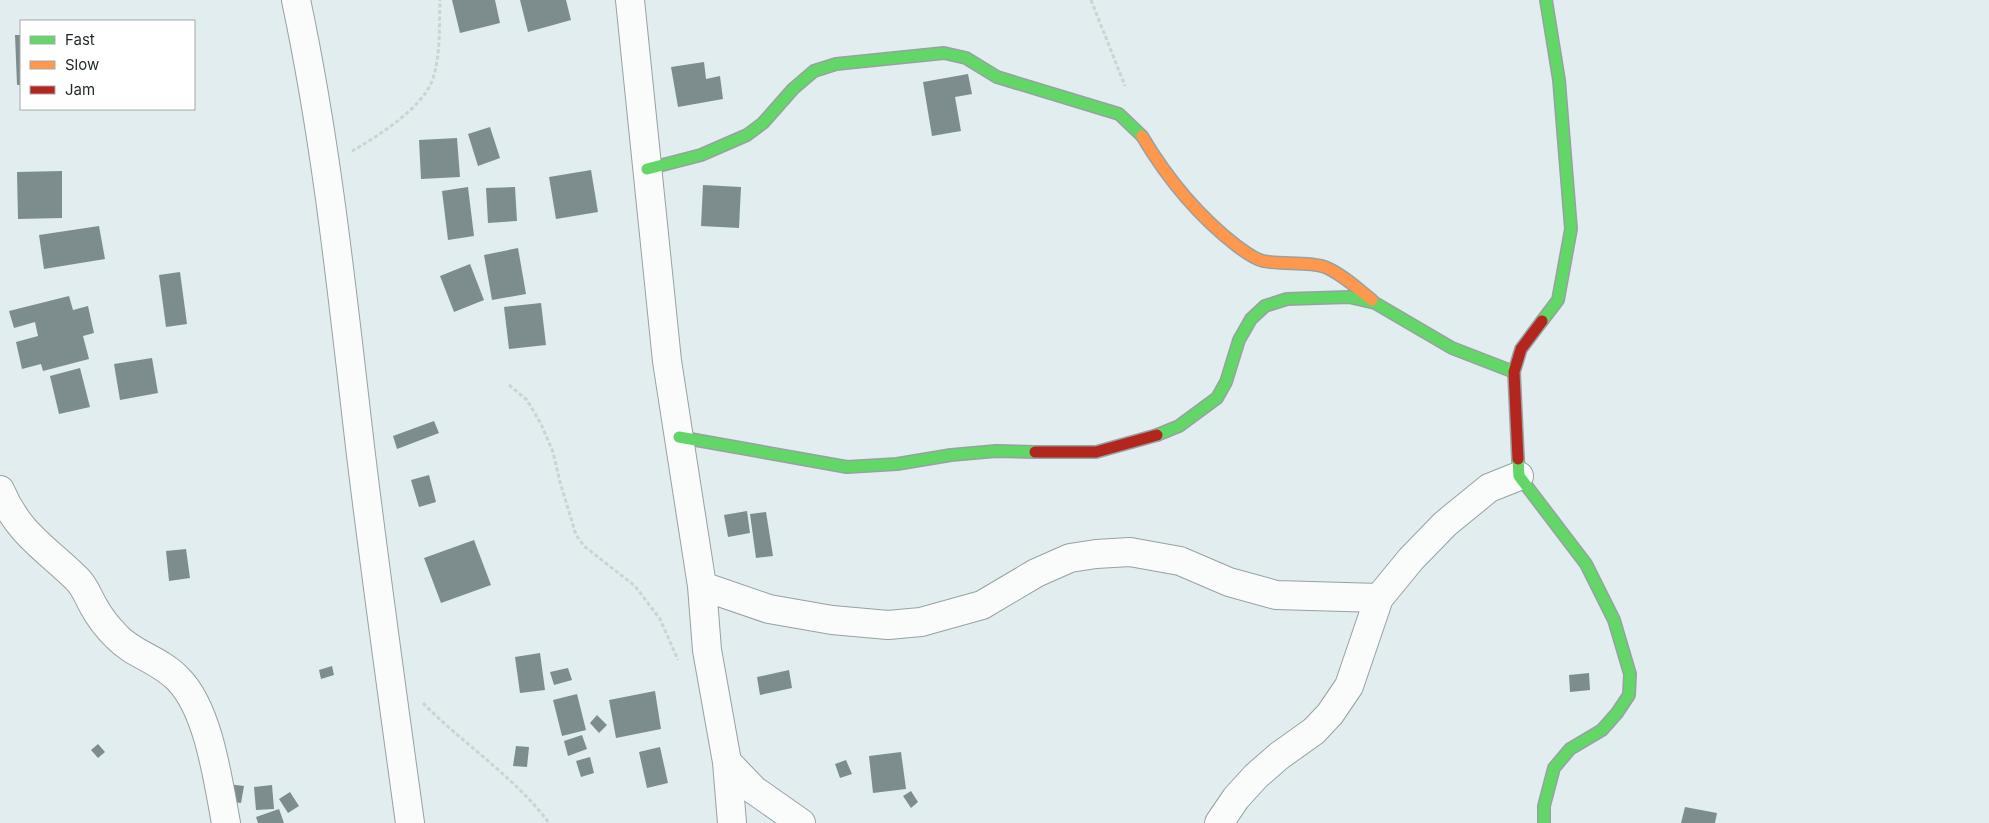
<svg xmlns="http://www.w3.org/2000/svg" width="1989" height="823" font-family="Inter,sans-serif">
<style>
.building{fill:#7d8d8e}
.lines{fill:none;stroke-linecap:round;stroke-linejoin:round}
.street-casing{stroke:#97a1a2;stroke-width:30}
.fast-casing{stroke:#97a1a2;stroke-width:14}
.slow-casing{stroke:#97a1a2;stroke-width:14}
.jam-casing{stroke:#97a1a2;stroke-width:14}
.path{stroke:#ced2d2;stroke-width:3;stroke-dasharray:4 2.5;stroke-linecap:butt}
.street{stroke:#fafcfc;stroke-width:28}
.fast{stroke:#63d668;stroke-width:11}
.slow{stroke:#ff974d;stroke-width:11}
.jam{stroke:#b3261e;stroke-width:11}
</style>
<rect width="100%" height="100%" fill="#e1edee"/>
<!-- building -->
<path class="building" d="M452,0h43l5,23 -40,10z
M520,0h46l5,20 -43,12z
M15,35h6v50h-4z
M704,62l2,17 14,-3 3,23 -45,8 -7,-40z
M968,74l4,20 -17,3 6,34 -29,5 -9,-54z
M490,127l10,31 -22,8 -10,-32z
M457,138l3,39 -39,2 -2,-39z
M591,170l7,42 -42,7 -7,-42z
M62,171v47l-44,1 -1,-47z
M703,185l38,2 -2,41 -38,-2z
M468,187l6,49 -26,4 -6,-49z
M515,187l2,34 -29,2 -2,-35z
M99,226l6,33 -61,10 -5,-34z
M518,248l8,46 -34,6 -8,-45z
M470,264l14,36 -30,12 -14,-36z
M180,272l7,52 -21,3 -7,-52z
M69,296l4,14 15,-4 6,27 -11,3 6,23 -46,12 -2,-7 -19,5 -6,-27 22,-6 -3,-14 -21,6 -5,-17z
M541,303l5,42 -37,4 -5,-42z
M152,358l6,35 -38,7 -6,-36z
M80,368l10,39 -31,7 -9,-38z
M434,421l5,12 -42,16 -4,-13z
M429,475l7,27 -17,5 -8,-27z
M747,511l3,22 -22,4 -4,-22z
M766,512l7,44 -17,2 -6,-44z
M474,540l17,45 -50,18 -17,-45z
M186,549l4,29 -21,3 -3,-30z
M540,653l5,37 -25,3 -5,-36z
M332,666l2,9 -13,4 -2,-9z
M568,668l4,12 -18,5 -4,-13z
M789,670l3,18 -32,7 -3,-18z
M1589,673l1,17 -20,2 -1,-17z
M655,691l6,38 -45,9 -7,-38z
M577,694l9,36 -24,6 -9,-36z
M597,715l10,10 -8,8 -9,-10z
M582,735l5,14 -19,7 -4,-15z
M98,744l7,8 -7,6 -7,-8z
M516,746l13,1 -2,20 -14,-1z
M660,747l8,36 -21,5 -8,-36z
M901,752l5,37 -33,4 -4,-37z
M590,757l4,16 -13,4 -5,-16z
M846,760l6,14 -12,4 -5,-14z
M227,784l17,2 -3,17 -16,-2z
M272,785l2,24 -18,1 -2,-23z
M911,791l7,11 -7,6 -8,-12z
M290,792l9,14 -11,7 -9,-14z
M1685,807l32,6 -2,10h-34z
M279,809l5,14h-26l-2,-6z"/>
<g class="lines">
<defs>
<path id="street" d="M296,0c32,150 47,302 65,455 15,123 32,245 49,368
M630,0l37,361 35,225 5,64 20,112 5,61
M0,490c18,43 44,57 76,88 9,8 12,19 18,29 6,11 14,21 23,30 17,18 44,23 62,43 30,31 39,101 47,143
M702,586l67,23 63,11 56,5 33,-3 61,-17 54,-32 34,-15 26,-4 34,-2 50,9 49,21 47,13 103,3
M727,762l27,28 47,33
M1219,823l17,-25 20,-22 23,-20 35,-25 16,-17 19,-28 30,-88 32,-39 34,-35 44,-36 30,-12"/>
<path id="fast" d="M647,169l54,-14 46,-20 16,-12 30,-34 21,-18 22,-7 108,-11 22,5 31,19 122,37 23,22
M1542,321l16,-21 13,-71 -12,-149 -13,-80
M1157,435l22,-9 38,-28 9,-16 13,-42 12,-21 14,-13 22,-7 62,-2 26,6 77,45 62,24
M679,437l168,30 50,-3 54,-9 45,-4 39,1
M1518,459l1,17 67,88 28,56 16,54 -1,21 -12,18 -15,17 -32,19 -16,19 -10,38v17"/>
<path id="slow" d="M1142,136c25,42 56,80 95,110 7,5 17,13 26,15 18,4 45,0 62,6 17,7 33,22 47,33"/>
<path id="jam" d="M1035,452h61l61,-17
M1518,459l-4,-87 7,-23 21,-28"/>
</defs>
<!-- street casing -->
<use href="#street" class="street-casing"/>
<!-- fast casing -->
<use href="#fast" class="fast-casing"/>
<!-- slow casing -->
<use href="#slow" class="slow-casing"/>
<!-- jam casing -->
<use href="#jam" class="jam-casing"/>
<!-- path -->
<path class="path" d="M1091,0l34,86
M352,151c25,-14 70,-43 80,-70 9,-24 7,-55 8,-81
M509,385l18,15 14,24 12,28 7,30 16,53 8,11 51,40 25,33 18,41
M423,703c40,41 91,73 126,120"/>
<!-- street -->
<use href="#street" class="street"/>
<!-- fast -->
<use href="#fast" class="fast"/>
<!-- slow -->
<use href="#slow" class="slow"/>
<!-- jam -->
<use href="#jam" class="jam"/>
</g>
<!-- legend -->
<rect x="20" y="20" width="175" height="90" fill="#ffffff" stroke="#a5a8a9"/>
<rect x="30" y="36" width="25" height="8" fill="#63d668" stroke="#a5a8a9"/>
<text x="65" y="45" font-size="15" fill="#1e2627">Fast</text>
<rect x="30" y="61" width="25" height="8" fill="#ff974d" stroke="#a5a8a9"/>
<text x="65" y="70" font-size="15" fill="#1e2627">Slow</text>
<rect x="30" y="86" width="25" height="8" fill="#b3261e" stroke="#a5a8a9"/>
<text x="65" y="95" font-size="15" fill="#1e2627">Jam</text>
</svg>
